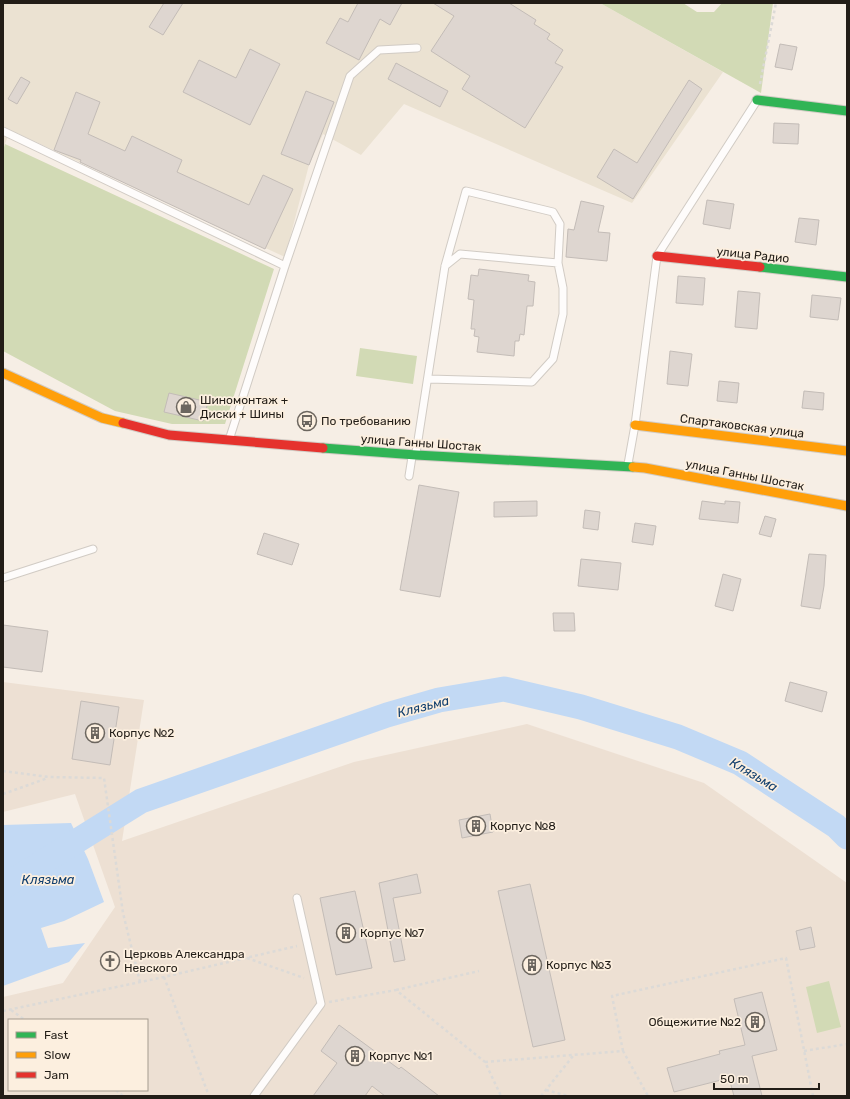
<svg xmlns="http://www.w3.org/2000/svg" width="850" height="1099" font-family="Rubik,sans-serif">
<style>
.industrial{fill:#ebe2d2}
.education{fill:#ede0d3;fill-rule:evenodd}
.green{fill:#d2dab5}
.water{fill:#c2d9f4}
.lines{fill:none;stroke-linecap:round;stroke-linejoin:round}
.river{stroke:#c2d9f4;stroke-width:25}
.building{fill:#ded6d0;stroke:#c3bcb7}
.lane-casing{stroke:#d1cbc4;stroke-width:9}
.fast-casing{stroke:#d1cbc4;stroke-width:11}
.slow-casing{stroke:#d1cbc4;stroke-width:11}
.jam-casing{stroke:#d1cbc4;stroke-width:11}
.path{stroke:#dcdad7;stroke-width:2.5;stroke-dasharray:3 3;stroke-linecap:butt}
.lane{stroke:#fefcfb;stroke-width:7}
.fast{stroke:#30b455;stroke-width:9}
.slow{stroke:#ff9f0a;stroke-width:9}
.jam{stroke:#e5322d;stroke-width:9}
.labels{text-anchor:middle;stroke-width:3.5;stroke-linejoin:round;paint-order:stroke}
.street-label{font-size:12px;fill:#221d17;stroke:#fcefdf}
.poi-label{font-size:12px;fill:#221d17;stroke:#fcefdf;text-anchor:start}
.water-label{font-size:13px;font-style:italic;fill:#113f6e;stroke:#fcefdf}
</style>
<rect width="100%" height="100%" fill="#f6eee5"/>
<!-- industrial -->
<path class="industrial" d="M3,3h597l123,69 -91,131 -228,-99 -43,51 -38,-21 -14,31 -24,92 -275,-127 -7,20z"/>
<!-- education -->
<path class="education" d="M3,682l141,18 -22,141 232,-79 173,-38 177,59 143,100v213h-844v-99l60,-14 52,-76 -40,-113 -72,18zM9,1020h138v70h-138z"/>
<!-- green -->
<path class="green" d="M600,3h83l14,9h17l8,-9h51l-12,90z
M5,144l269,125 -49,155h-53l-57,-13 -112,-60v-201z
M360,348l57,8 -4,28 -57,-8z
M829,981l12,46 -24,6 -11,-46z"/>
<!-- water -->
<path class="water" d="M71,823l17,36 16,43 -40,19 -23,7 7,20 37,-5 -16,19 -66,24v-161z"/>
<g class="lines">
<!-- river -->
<path class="river" d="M3,887l138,-86 246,-86 52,-15 65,-11 77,18 97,30 62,26 96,63 11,11"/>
</g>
<!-- building -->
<path class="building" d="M164,3h19l-20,32 -14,-8z
M358,3h44l-12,22 -10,-6 -21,41 -33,-17 14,-25 8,4z
M433,3h76l27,17 -2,4 16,10 -3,5 16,11 -8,13 8,4 -38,61 -63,-39 8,-13 -39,-25 23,-35z
M780,44l17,3 -5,23 -17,-3z
M250,49l30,15 -30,61 -67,-33 16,-32 37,18z
M396,63l52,28 -8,16 -52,-28z
M21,77l9,5 -13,22 -9,-5z
M689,80l13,9 -69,110 -36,-22 17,-28 23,14z
M306,91l28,11 -25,63 -28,-11z
M76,92l24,10 -12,32 37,17 7,-15 50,24 -5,12 72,33 14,-30 30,14 -28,60 -185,-87 1,-2 -27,-10z
M774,123l25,1 -1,20 -25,-1z
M707,200l27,4 -4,25 -27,-5z
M581,201l23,5 -6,26 12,1 -3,28 -41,-4 2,-28 6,1z
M799,218l20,2 -3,25 -21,-3z
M479,269l50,6 -1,6 7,1 -2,24h-6l-3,29 -4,-1 -1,7h-4l-1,15 -37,-4 2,-15 -5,-1 1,-7h-4l3,-29 -6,-1 3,-24 7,1z
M678,276l27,2 -2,27 -27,-2z
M738,291l22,2 -3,36 -22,-2z
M812,295l29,3 -3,22 -28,-3z
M670,351l22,3 -4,32 -21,-2z
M719,381l20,2 -2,20 -20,-2z
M804,391l20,2 -1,17 -21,-2z
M169,393l39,9 -5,19 -39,-9z
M419,485l40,7 -19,105 -40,-7z
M537,501v15l-43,1v-15z
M702,501l23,3v-3l15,1 -2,21 -39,-4z
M585,510l15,2 -2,18 -15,-2z
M765,516l11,3 -5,18 -12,-3z
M635,523l21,3 -3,19 -21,-3z
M264,533l35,11 -7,21 -35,-11z
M809,554l17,1 -2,31 -4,23 -19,-3z
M581,559l40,4 -3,27 -40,-4z
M723,574l18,5 -8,32 -18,-5z
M553,613h21l1,18h-21z
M3,625l45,6 -6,41 -39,-5z
M790,682l37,10 -5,20 -37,-11z
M81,701l38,6 -9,58 -38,-6z
M490,814l3,18 -31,6 -3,-18z
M417,874l4,19 -28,5 12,62 -11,2 -15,-79z
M530,884l35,156 -32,7 -35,-156z
M355,891l17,77 -36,7 -16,-77z
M811,927l4,20 -15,3 -4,-19z
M110,951l9,8 -9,12 -10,-8z
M762,992l15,58 -25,6 10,40h-28l-5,-18 -55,14 -7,-24 53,-14 -1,-3 26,-6 -11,-46z
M339,1025l60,44 2,-2 38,29h-54l-13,-10 -7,10h-52l24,-33 -16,-12z"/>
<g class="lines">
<defs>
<path id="lane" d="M3,131l282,135
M445,266l15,-12 98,9
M230,437l55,-171 65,-190 29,-26 38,-2
M416,453l29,-187 21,-75 87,21 7,12 -2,39 5,25v26l-10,45 -21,23 -103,-3
M628,464l7,-39 22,-169 99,-154
M409,476l3,-19
M3,578l90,-29
M254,1096l67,-92 -24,-106"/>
<path id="fast" d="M757,100l90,11
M760,267l87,10
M323,448l93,7 217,12"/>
<path id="slow" d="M3,373l99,45 21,5
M635,425l212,26
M633,467l12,1 202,38"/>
<path id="jam" d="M657,256l103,11
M123,423l46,12 154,13"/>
</defs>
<!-- lane casing -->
<use href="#lane" class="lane-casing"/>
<!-- fast casing -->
<use href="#fast" class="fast-casing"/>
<!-- slow casing -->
<use href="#slow" class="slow-casing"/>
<!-- jam casing -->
<use href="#jam" class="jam-casing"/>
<!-- path -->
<path class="path" d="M760,84l16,-81
M3,771l46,6 55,1 19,135 17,69
M3,794l45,-16
M247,958l57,20
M164,977l45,119
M396,990l83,-19
M329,1002l67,-12 89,72 16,34
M11,1010l14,10
M3,1011l161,-34 133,-31
M623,1051l-11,-55 174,-38 27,138
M804,1051l43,-7
M485,1062l138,-11 25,45
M116,1090l7,6
M546,1090l22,6
M541,1096l32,-40"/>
<!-- lane -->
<use href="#lane" class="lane"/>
<!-- fast -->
<use href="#fast" class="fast"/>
<!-- slow -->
<use href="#slow" class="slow"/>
<!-- jam -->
<use href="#jam" class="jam"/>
</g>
<!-- icons -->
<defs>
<symbol id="shop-ring" viewBox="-11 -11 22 22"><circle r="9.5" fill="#fcefdf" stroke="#6c665f" stroke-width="1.5"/><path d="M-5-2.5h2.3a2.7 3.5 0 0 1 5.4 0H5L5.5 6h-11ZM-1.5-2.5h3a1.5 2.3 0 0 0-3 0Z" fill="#6c665f"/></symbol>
<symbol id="bus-ring" viewBox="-11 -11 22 22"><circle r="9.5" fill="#fcefdf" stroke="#6c665f" stroke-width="1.5"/><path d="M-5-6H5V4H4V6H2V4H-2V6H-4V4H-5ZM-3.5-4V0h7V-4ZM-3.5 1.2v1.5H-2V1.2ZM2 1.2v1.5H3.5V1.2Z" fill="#6c665f"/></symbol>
<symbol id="building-ring" viewBox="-11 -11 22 22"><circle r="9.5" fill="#fcefdf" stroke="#6c665f" stroke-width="1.5"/><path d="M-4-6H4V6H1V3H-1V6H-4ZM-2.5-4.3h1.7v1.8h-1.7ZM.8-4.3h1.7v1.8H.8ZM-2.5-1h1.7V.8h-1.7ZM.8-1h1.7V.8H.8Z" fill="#6c665f"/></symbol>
<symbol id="church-ring" viewBox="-11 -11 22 22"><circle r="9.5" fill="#fcefdf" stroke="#6c665f" stroke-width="1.5"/><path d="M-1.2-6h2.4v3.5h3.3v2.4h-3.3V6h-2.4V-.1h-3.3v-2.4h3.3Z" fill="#6c665f"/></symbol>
</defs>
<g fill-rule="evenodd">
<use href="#shop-ring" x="175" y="396" width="22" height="22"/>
<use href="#bus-ring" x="296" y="410" width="22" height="22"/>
<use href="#building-ring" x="84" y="722" width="22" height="22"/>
<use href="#building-ring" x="465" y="815" width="22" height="22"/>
<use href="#building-ring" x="335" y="922" width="22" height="22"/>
<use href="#church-ring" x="99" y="950" width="22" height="22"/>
<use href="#building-ring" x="521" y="954" width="22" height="22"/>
<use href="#building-ring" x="744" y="1011" width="22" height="22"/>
<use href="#building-ring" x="344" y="1045" width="22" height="22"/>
</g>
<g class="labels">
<!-- street labels -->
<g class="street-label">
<text transform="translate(753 255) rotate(6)" y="4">улица Радио</text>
<text transform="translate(742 426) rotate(7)" y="4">Спартаковская улица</text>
<text transform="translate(421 443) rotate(4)" y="4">улица Ганны Шостак</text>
<text transform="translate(745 475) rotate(11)" y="4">улица Ганны Шостак</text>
</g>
<!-- poi labels -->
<g class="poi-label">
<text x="200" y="404">Шиномонтаж +<tspan x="200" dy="14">Диски + Шины</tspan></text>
<text x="321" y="425">По требованию</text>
<text x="109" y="737">Корпус №2</text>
<text x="490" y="830">Корпус №8</text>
<text x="360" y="937">Корпус №7</text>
<text x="124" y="958">Церковь Александра<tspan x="124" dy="14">Невского</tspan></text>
<text x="546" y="969">Корпус №3</text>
<text x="741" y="1026" text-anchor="end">Общежитие №2</text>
<text x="369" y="1060">Корпус №1</text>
</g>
<!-- water labels -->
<g class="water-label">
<text transform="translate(423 706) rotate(-14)" y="5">Клязьма</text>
<text transform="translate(754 774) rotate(31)" y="5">Клязьма</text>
<text x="48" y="884">Клязьма</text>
</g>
</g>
<!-- border -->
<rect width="850" height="1099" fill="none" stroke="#221d17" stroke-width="8"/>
<!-- legend -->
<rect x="8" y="1019" width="140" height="72" fill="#fcefdf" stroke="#a59b8f"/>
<rect x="16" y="1032" width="20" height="6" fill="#30b455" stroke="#a59b8f"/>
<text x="44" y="1039" font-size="12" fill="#221d17">Fast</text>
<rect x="16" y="1052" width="20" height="6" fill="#ff9f0a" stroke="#a59b8f"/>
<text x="44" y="1059" font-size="12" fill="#221d17">Slow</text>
<rect x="16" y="1072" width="20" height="6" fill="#e5322d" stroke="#a59b8f"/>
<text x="44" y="1079" font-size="12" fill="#221d17">Jam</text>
<!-- scale -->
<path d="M714 1083v6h105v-6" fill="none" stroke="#221d17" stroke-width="2"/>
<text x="720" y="1083" font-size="12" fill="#221d17" stroke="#fcefdf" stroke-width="3" paint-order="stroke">50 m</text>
</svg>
